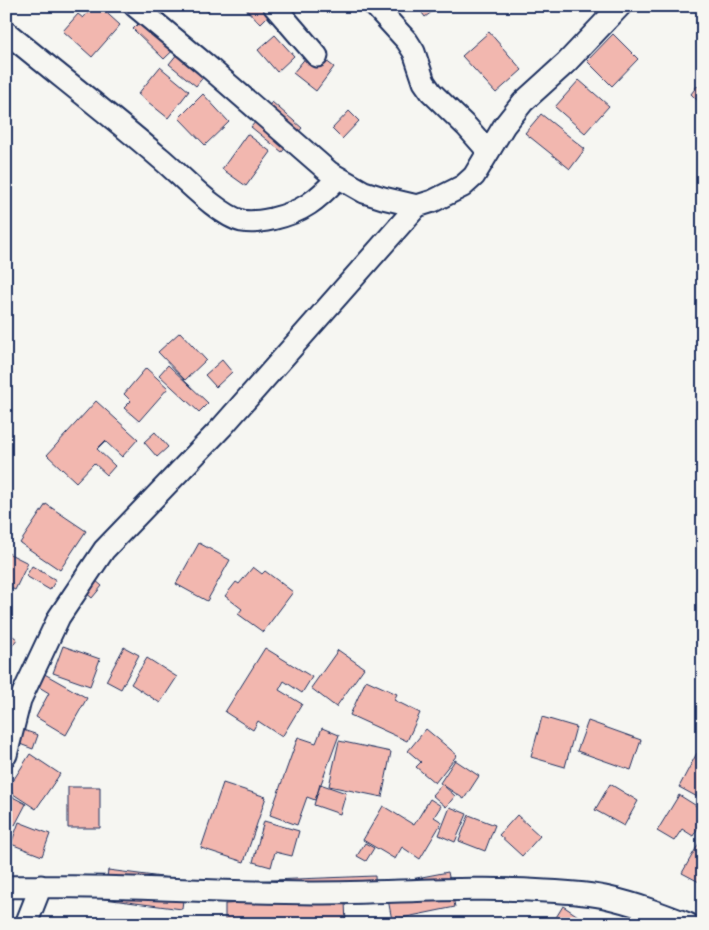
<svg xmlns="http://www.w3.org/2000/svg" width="709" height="930" font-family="Caveat,sans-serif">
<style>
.building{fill:#f2b7af;stroke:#1b2f5e}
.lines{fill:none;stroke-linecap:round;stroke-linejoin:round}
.street-casing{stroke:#1b2f5e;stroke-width:25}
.street{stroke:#f6f6f2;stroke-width:21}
</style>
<rect width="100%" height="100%" fill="#f6f6f2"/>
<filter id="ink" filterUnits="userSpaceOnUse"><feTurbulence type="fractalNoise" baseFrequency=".02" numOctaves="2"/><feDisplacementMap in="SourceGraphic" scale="10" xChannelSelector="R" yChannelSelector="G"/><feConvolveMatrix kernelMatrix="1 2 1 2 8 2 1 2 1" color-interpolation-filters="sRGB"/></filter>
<g filter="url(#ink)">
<!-- building -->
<path class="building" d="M94,6h5l21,19 -28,32 -29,-26 15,-17 5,4z
M156,6l31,31 -23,22 -31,-30z
M200,6h12l-4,6z
M243,6h35l-18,18z
M417,6h23l-15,11z
M489,32l33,38 -26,23 -34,-37z
M613,34l25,25 -26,27 -25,-25z
M275,35l19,21 -17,16 -19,-22z
M190,38l27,22 -21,26 -27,-22z
M312,50l22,17 -18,24 -23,-18z
M160,67l29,24 -21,27 -30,-24z
M579,80l30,26 -24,27 -30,-26z
M697,86l6,5v5l-5,5 -7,-7z
M203,94l26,28 -24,23 -26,-27z
M272,102l30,26 -20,24 -31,-25z
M349,111l10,10 -17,18 -10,-10z
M541,114l44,35 -15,20 -45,-36z
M247,134l24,18 -25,34 -24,-17z
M180,332l26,28 -21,20 -27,-28z
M222,360l10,12 -16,15 -11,-12z
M168,365l40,38 -9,9 -40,-37z
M146,368l22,20 -29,33 -15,-13 7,-7 -7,-7z
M96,401l42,38 -16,18 -17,-16 -8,8 18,17 -8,9 -13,-12 -18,19 -29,-27z
M155,432l13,15 -11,10 -13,-15z
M46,504l40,27 -26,39 -40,-27z
M199,543l31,17 -23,41 -31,-17z
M6,552l22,11 -13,27 -9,-4z
M32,566l24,14 -6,10 -24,-14z
M253,567l9,7 3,-3 28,21 -30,40 -25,-18 4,-5 -17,-13 11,-14 3,2z
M88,574l14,12 -10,12 -14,-12z
M6,597l5,2 -5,10z
M6,631l11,8 -11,16z
M63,646l37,13 -10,27 -37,-13z
M124,647l15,8 -18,34 -15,-8z
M265,648l47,29 -10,16 -18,-12 -5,9 23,14 -20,33 -24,-16 -5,9 -28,-18z
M338,650l26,18 -28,39 -25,-19z
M147,658l30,19 -17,26 -29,-19z
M41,672l46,26 -21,37 -30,-18 13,-24 -15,-9z
M366,680l31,14 -3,6 26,13 -13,28 -57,-26z
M542,717l34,10 -11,40 -34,-10z
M588,721l53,19 -10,30 -54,-19z
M17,728l21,7 -5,14 -21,-8z
M322,728l17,7 -24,65 -8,-3 -10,28 -27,-10 28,-78 18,6z
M426,729l31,26 -22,28 -19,-16 5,-5 -13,-11z
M339,741l52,11 -9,45 -53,-11z
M697,753l6,3v44l-24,-13z
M30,754l30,20 -24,35 -29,-19z
M455,760l24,16 -15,23 -24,-16z
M223,783l43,14 -22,65 -43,-14z
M320,784l26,9 -6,21 -26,-9z
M442,784l13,12 -9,11 -14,-12z
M610,784l28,17 -14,25 -29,-16z
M68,787h32v41h-32z
M9,795l17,9 -11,21 -9,-5v-21z
M679,795l24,15v10l-10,16 -11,-7 -8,12 -17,-10z
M430,799l11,7 -7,11 8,5 -22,37 -18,-12 -7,12 -32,-19 20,-34 31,19z
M450,807l17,7 -12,28 -16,-7z
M469,815l26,10 -10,26 -26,-10z
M517,815l23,21 -18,20 -23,-21z
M264,821l35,10 -7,25 -17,-4 -4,15 -18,-5z
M19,822l31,12 -8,22 -31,-12z
M703,836v48l-21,-11z
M365,843l9,5 -8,13 -9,-5z
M108,870l77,10 -3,29 -78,-10z
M448,872l7,35 -63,13 -7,-36z
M375,876l1,25 -31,1 1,22h-25v-4l-96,4v-20l20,-1v-22z
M563,906l27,18h-38z
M144,920l29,4h-29z"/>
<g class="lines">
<defs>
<path id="street" d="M135,6l70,58 124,108 35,20 19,6 34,8 16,-5 30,-15 11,-10 30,-50 19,-24 43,-39 54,-57
M274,6l43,50
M375,6l32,35 7,11 10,30 7,10 36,35 21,24
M6,32c51,42 103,82 153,125 21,17 58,58 83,64 11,2 20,0 30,-2 31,-7 45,-19 66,-41
M6,755l14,-55 39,-83 45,-67 118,-123 195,-221
M6,887c103,-3 206,6 309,6 77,0 154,-7 230,-2 21,1 43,2 64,7 27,6 53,16 79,26
M26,924l15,-38"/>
</defs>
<!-- street casing -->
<use href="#street" class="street-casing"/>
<!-- street -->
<use href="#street" class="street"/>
</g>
</g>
<!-- margin -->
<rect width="709" height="930" fill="none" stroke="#f6f6f2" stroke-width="25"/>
<rect x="12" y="12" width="684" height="905" fill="none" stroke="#1b2f5e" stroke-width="2" filter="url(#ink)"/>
</svg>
